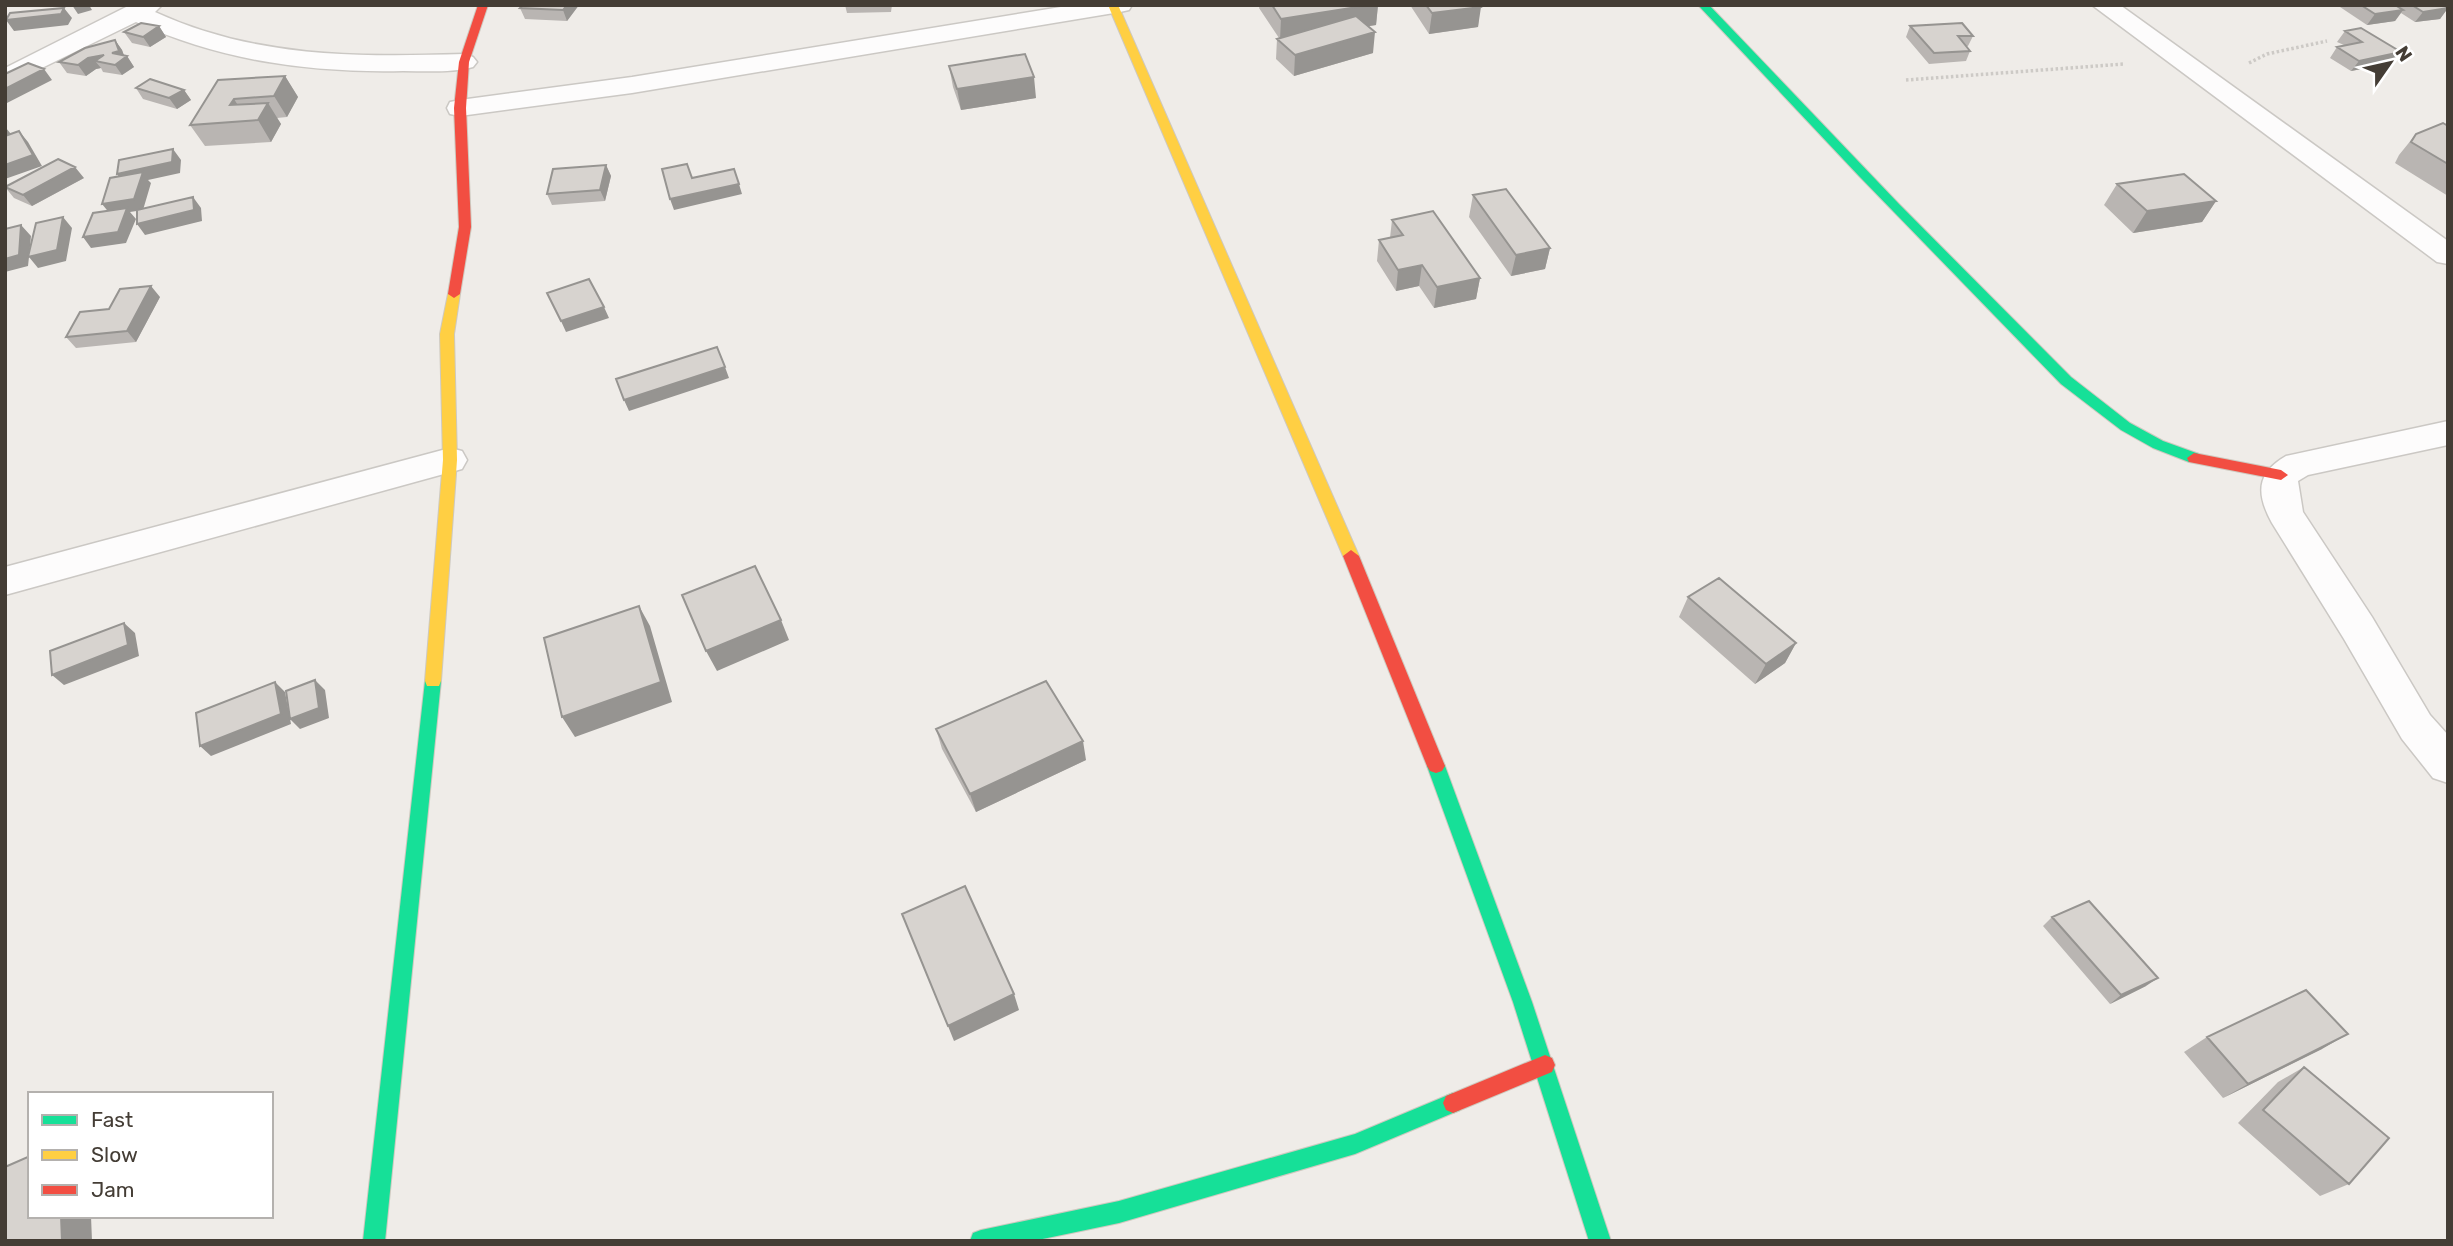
<svg xmlns="http://www.w3.org/2000/svg" width="2453" height="1246" font-family="Rubik,sans-serif">
<style>
.lines{fill:none;stroke-linecap:round;stroke-linejoin:round}
.street-casing{stroke:#cbc8c4;stroke-width:3}
.fast-casing{stroke:#cec9bf;stroke-width:2}
.slow-casing{stroke:#cec9bf;stroke-width:2}
.jam-casing{stroke:#cec9bf;stroke-width:2}
.path{stroke:#cdcac6;stroke-width:3.5;stroke-dasharray:2.5 2.5;stroke-linecap:butt}
.street{fill:#fdfcfc;fill-rule:evenodd}
.fast{fill:#16e098;fill-rule:evenodd}
.slow{fill:#ffcf43;fill-rule:evenodd}
.jam{fill:#f24e42;fill-rule:evenodd}
.wall{fill:#b9b5b2}
.shaded-wall{fill:#969491}
.building{fill:#d7d3cf;stroke:#969491;stroke-width:2}
</style>
<rect width="100%" height="100%" fill="#efece8"/>
<g class="lines">
<defs>
<path id="street" d="M130,5h32l-7,7c100,46 201,45 309,42l9,3 4,5 -4,5c-22,6 -47,4 -70,4 -93,2 -182,-10 -267,-49l-131,64v-18z
M1073,5h59l-3,5 -9,2 -488,81 -172,23 -10,-2 -3,-6 3,-6 10,-2 172,-23z
M2092,5h28l328,236v23l-11,-2z
M2448,421v24l-140,30 -10,6 5,31 69,105 58,98 18,20v48l-15,-5 -31,-39 -58,-100 -72,-116c-16,-29 -16,-50 14,-67z
M450,448l12,3 5,9 -5,9 -457,126v-28z"/>
<path id="fast" d="M1698,5h11l190,199 172,173 59,46 33,18 36,13 2,4 -2,4h-10l-36,-14 -32,-18 -60,-46 -202,-208z
M433,674l6,2 2,5 -56,560h-22l62,-560 2,-5z
M1436,759l6,2 3,5 87,236 79,239h-22l-76,-239 -86,-236 3,-5z
M1453,1093l7,3 3,7 -3,7 -105,44 -236,69 -86,18h-63l3,-8 8,-3 138,-29 236,-67z"/>
<path id="slow" d="M1108,5h10l241,551 -3,4 -5,2 -8,-6z
M454,290l6,4 -6,40 3,126 -16,221 -2,5h-12l-2,-5 18,-221 -3,-126 8,-40z"/>
<path id="jam" d="M478,5h10l-19,57 -3,46 5,119 -11,67 -6,4 -6,-4 11,-67 -5,-119 5,-46z
M2194,453l87,17 7,5 -7,5 -92,-18 -2,-4z
M1351,550l8,6 86,210 -3,5 -6,2 -6,-2 -3,-5 -84,-210z
M1545,1055l7,3 3,7 -3,7 -99,41 -7,-3 -3,-7 3,-7z"/>
</defs>
<!-- street casing -->
<use href="#street" class="street-casing"/>
<!-- fast casing -->
<use href="#fast" class="fast-casing"/>
<!-- slow casing -->
<use href="#slow" class="slow-casing"/>
<!-- jam casing -->
<use href="#jam" class="jam-casing"/>
<!-- path -->
<path class="path" d="M2249,63l18,-9 60,-13
M1906,80l218,-16"/>
<!-- street -->
<use href="#street" class="street"/>
<!-- fast -->
<use href="#fast" class="fast"/>
<!-- slow -->
<use href="#slow" class="slow"/>
<!-- jam -->
<use href="#jam" class="jam"/>
</g>
<!-- wall -->
<path class="wall" d="M579,5l-12,16 -42,-2 -5,-11z
M845,5h47l-1,7 -44,1z
M1260,5h118l-2,20 -8,1 5,27 -79,23 -18,-17 1,-20 2,-1 -20,-30z
M1410,5h70l-2,22 -49,7z
M2337,5h106l5,3 -8,11 -25,3 -14,-9 -6,8 -28,4z
M159,26l7,11 -16,10 -18,-4 -8,-11z
M1910,26l63,10 -5,10h-1l3,5 -4,10 -37,3 -23,-27z
M2361,28l32,35 -42,8 -21,-13 7,-11 7,-2 -7,-3 8,-11z
M115,40l7,10 2,6h3l7,11 -12,8 -19,-3 -2,-4 -5,1 -10,7 -19,-3 -8,-11z
M949,66l87,32 -75,12 -8,-23z
M285,76l13,21 -11,20 -10,1 4,6 -10,18 -66,4 -15,-21 28,-45z
M136,88l48,2 7,10 -14,9 -34,-10z
M2448,126v70l-53,-33 4,-8 17,-21z
M606,165l5,11 -6,25 -53,4 -5,-11z
M84,178l-52,28 -18,-8 -9,-11z
M2117,184l99,17 -14,21 -69,11 -29,-28z
M1473,195l77,53 -5,21 -34,7 -42,-59z
M1392,220l88,58 -4,21 -42,9 -15,-22 -23,5 -19,-30 2,-21 11,-2z
M160,297l-24,45 -60,6 -10,-11 43,-28z
M1688,597l108,46 -11,20 -30,21 -76,-67z
M936,729l150,31 -110,52 -34,-63z
M2052,917l94,69 -36,18 -67,-78z
M2207,1037l115,12 -99,49 -39,-46z
M2304,1067l45,117 -29,12 -82,-73 40,-41z"/>
<!-- shaded-wall -->
<path class="shaded-wall" d="M72,5h17l3,5 -14,4z
M567,5h12l-12,16 -4,-11z
M1370,5h8l-2,20 -96,15 1,-21z
M1481,7l-3,20 -49,7 3,-21z
M64,8l8,10 -4,7 -54,6 -8,-11z
M2448,8l-8,11 -25,3 8,-10z
M2403,10l-8,11 -28,4 8,-11z
M159,26l7,11 -16,10 -7,-10z
M1375,32l-2,21 -79,23 1,-21z
M115,40l7,10 3,8 2,-2 7,11 -12,8 -7,-10 -3,-12z
M2401,52l-8,11 -42,8 8,-10z
M104,55l-9,6 6,7 -5,1 -10,7 -8,-11 10,-7z
M44,69l8,11 -47,24v-15z
M285,76l13,21 -11,20 -13,-21z
M1034,77l2,21 -75,12 -4,-21z
M184,90l7,10 -14,9 -8,-11z
M234,99l13,21 -17,-15z
M268,103l13,21 -10,18 -13,-22z
M5,128h1l9,11 -10,4z
M19,131l9,11 14,24 -37,13v-14z
M173,149l8,11 -1,13 -32,7 3,3 -8,27 -13,2 6,7 -10,24 -35,5 -8,-11 28,-22 -9,-11 23,-19 -8,-11z
M606,165l5,11 -6,25 -5,-11z
M75,167l9,11 -52,28 -9,-11z
M739,184l3,10 -68,16 -4,-11z
M193,197l8,11 1,13 -57,14 -8,-11z
M2216,201l-14,21 -69,11 14,-22z
M63,217l9,11 -6,33 -28,7 -9,-11 -1,9 -23,6v-13l16,-34 10,11 -2,20z
M1550,248l-5,21 -34,7 5,-21z
M1422,265l-3,21 -23,5 2,-21z
M1480,278l-4,21 -42,9 3,-21z
M151,286l9,11 -24,45 -9,-11z
M604,307l5,11 -43,14 -5,-11z
M725,367l4,11 -100,33 -5,-11z
M639,606l11,20 22,76 -97,35 -13,-20z
M781,620l8,20 -72,31 -11,-20z
M124,623l11,10 4,23 -75,29 -12,-10z
M1796,643l-11,20 -30,21 11,-20z
M315,680l10,10 4,28 -29,11 -10,-10z
M275,682l10,10 6,32 -80,32 -11,-10z
M1083,741l3,19 -110,52 -6,-18z
M2158,978l-12,8 -36,18 11,-9z
M1014,994l5,16 -65,31 -6,-15z
M2348,1034l-26,15 -99,49 25,-14z
M61,1216h30l1,25h-30z"/>
<!-- building -->
<path class="building" d="M523,5h44l-4,5 -43,-2z
M1272,5h98l-89,14z
M1426,5h54l1,2 -49,6z
M2361,5h34l8,5 -28,4z
M2412,5h31l5,3 -25,4z
M64,8l-3,6 -55,6 4,-7z
M1356,16l19,16 -80,23 -18,-16z
M141,23l18,3 -16,11 -19,-5z
M1962,23l11,13h-15l12,15 -36,2 -24,-27z
M2361,28l40,24 -42,9 -22,-14 25,-5 -17,-11z
M115,40l4,11 -7,2 15,3 -12,9 -20,-4 9,-6 -16,3 -10,7 -19,-3 26,-14z
M1025,54l9,23 -77,12 -8,-23z
M28,63l16,6 -39,20v-15z
M285,76l-11,20 -40,3 -4,6 38,-2 -10,17 -68,5 28,-45z
M150,79l34,11 -15,8 -33,-10z
M2443,123l5,3v38l-37,-22 5,-8z
M19,131l14,24 -28,10v-29z
M173,149l-1,13 -55,12 2,-14z
M58,159l17,8 -52,28 -18,-8z
M687,164l5,14 42,-9 5,15 -69,15 -8,-30z
M606,165l-6,25 -53,4 6,-25z
M143,172l-9,27 -32,5 8,-26z
M2184,174l32,27 -69,10 -30,-27z
M1506,189l44,59 -34,7 -43,-60z
M193,197l1,13 -57,14v-14z
M127,208l-9,24 -35,5 10,-24z
M1433,211l47,67 -43,9 -15,-22 -24,5 -19,-30 24,-5 -11,-15z
M63,217l-6,33 -29,7 8,-34z
M21,225l-2,30 -14,4v-30z
M589,279l15,28 -43,14 -14,-28z
M151,286l-24,45 -61,6 14,-25 29,-3 11,-20z
M717,347l8,20 -101,33 -8,-21z
M755,566l26,54 -75,31 -24,-56z
M1719,578l77,65 -30,21 -78,-67z
M639,606l22,76 -99,35 -18,-79z
M124,623l4,22 -76,30 -2,-24z
M315,680l4,28 -29,11 -4,-28z
M1046,681l37,60 -113,53 -34,-65z
M275,682l6,32 -81,32 -4,-33z
M965,886l49,108 -66,32 -46,-112z
M2089,901l69,77 -37,17 -69,-78z
M2306,990l42,44 -100,50 -41,-47z
M2304,1067l85,71 -40,46 -86,-74z
M30,1156v60h31l1,25h-57v-74z"/>
<!-- border -->
<rect width="2453" height="1246" fill="none" stroke="#443d35" stroke-width="14"/>
<!-- legend -->
<rect x="28" y="1092" width="245" height="126" fill="#ffffff" stroke="#b4b1ae" stroke-width="2"/>
<rect x="42" y="1115" width="35" height="10" fill="#16e098" stroke="#b4b1ae" stroke-width="2"/>
<text x="91" y="1127" font-size="21" fill="#443d35">Fast</text>
<rect x="42" y="1150" width="35" height="10" fill="#ffcf43" stroke="#b4b1ae" stroke-width="2"/>
<text x="91" y="1162" font-size="21" fill="#443d35">Slow</text>
<rect x="42" y="1185" width="35" height="10" fill="#f24e42" stroke="#b4b1ae" stroke-width="2"/>
<text x="91" y="1197" font-size="21" fill="#443d35">Jam</text>
<!-- north arrow -->
<g transform="translate(2390 63) rotate(56)" stroke="#ffffff" stroke-width="5" paint-order="stroke">
<path d="M0-5L12 26L0 18L-12 26Z" fill="#443d35"/>
<text y="-10" font-size="19" font-weight="bold" text-anchor="middle" fill="#443d35">N</text>
</g>
</svg>
